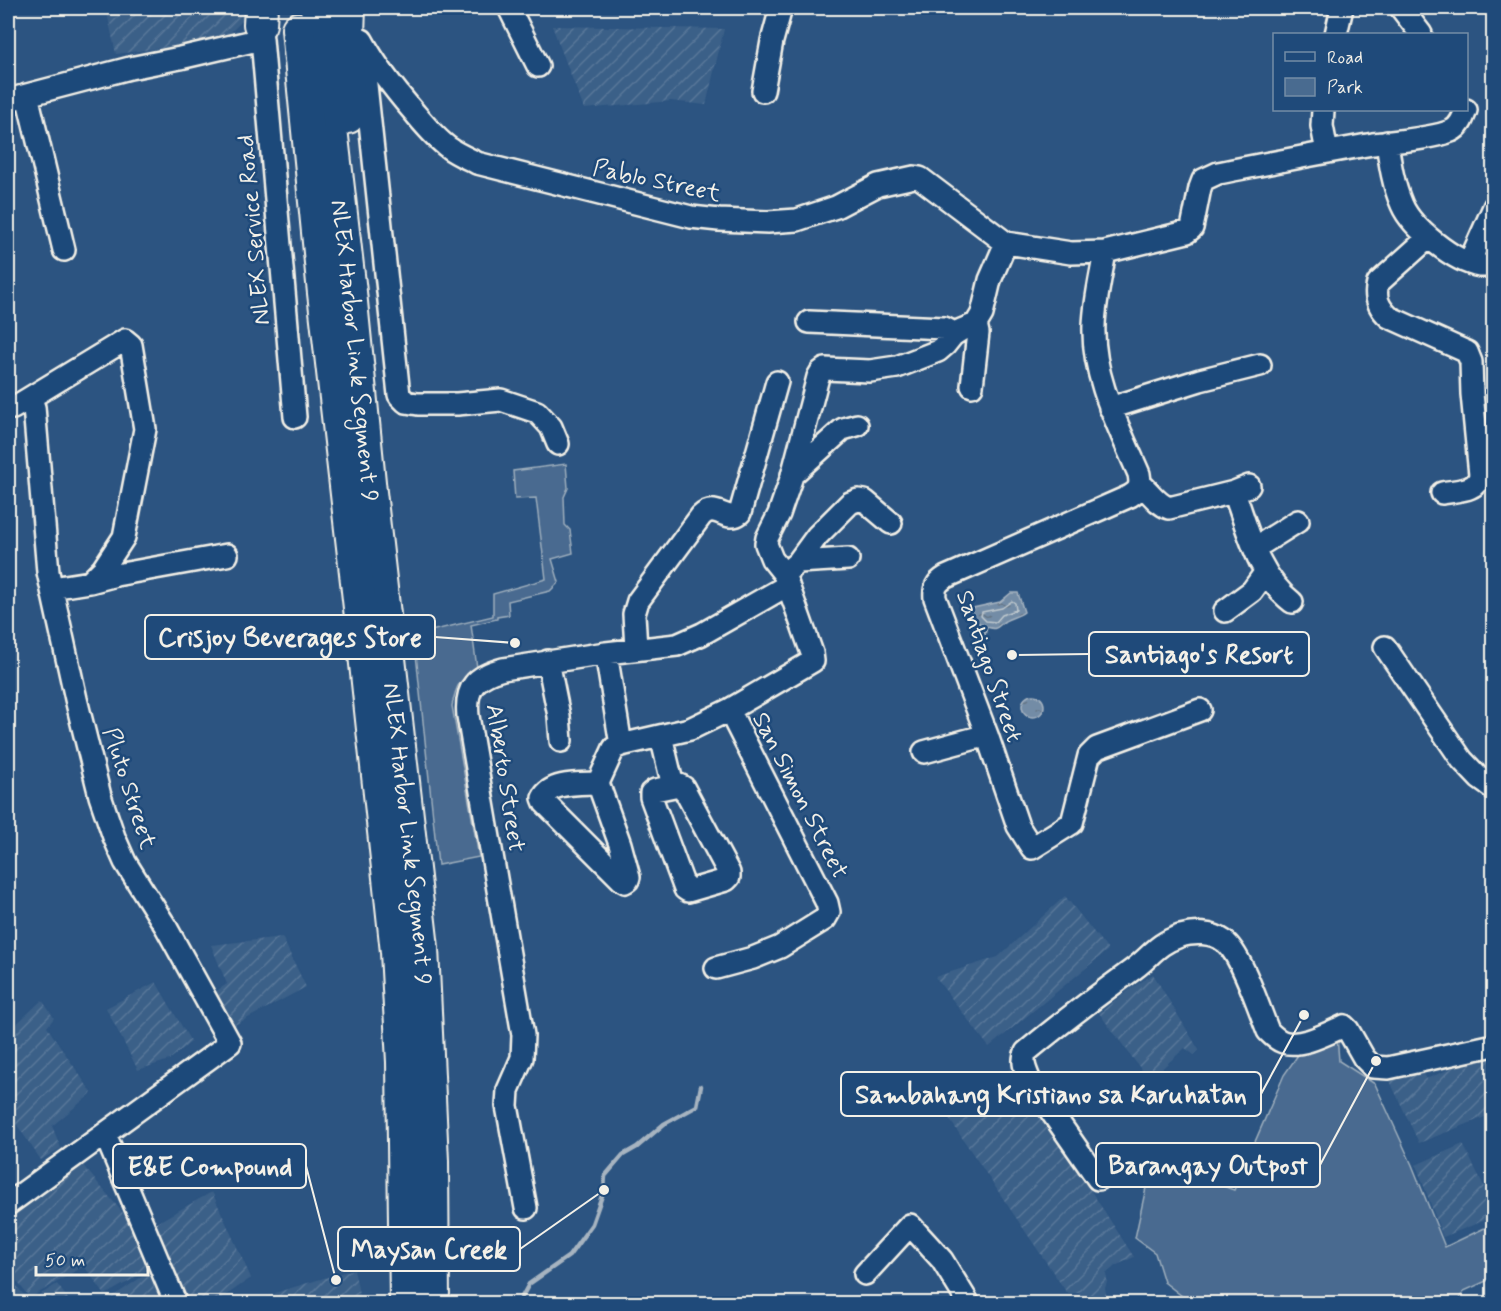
<svg xmlns="http://www.w3.org/2000/svg" width="1501" height="1311" font-family="Mynerve,sans-serif">
<style>
.industrial{fill:url(#industrial-furrows)}
.green{fill:#496b90;stroke:#9eaebc;stroke-width:1.5}
.water{fill:url(#water-ripples);stroke:#a7b4c0;stroke-width:1.5}
.lines{fill:none;stroke-linecap:round;stroke-linejoin:round}
.shore{stroke:#c0c9ce;stroke-width:1.5}
.stream{stroke:#a7b4c0;stroke-width:4.5}
.minor-casing{stroke:#f4f1e8;stroke-width:26}
.highway-casing{stroke:#f4f1e8;stroke-width:36}
.minor{stroke:#1f4a7a;stroke-width:21}
.highway{stroke:#1f4a7a;stroke-width:32}
.labels{text-anchor:middle;stroke-width:5;stroke-linejoin:round;paint-order:stroke}
.street-label{font-size:24px;fill:#f4f1e8;stroke:#1f4a7a}
.leader{fill:none;stroke:#f4f1e8;stroke-width:2}
.callout-dot{fill:#f4f1e8;stroke:#1f4a7a;stroke-width:2}
.callout{fill:#1f4a7a;stroke:#f4f1e8;stroke-width:2}
.callout-label{font-size:26px;text-anchor:middle;font-weight:bold;fill:#f4f1e8}
</style>
<defs>
<pattern id="industrial-furrows" width="10" height="10" patternUnits="userSpaceOnUse" patternTransform="scale(1.5)"><rect width="10" height="10" fill="#3b6088"/><path d="M-1 1l2-2M0 10L10 0M9 11l2-2" fill="none" stroke="#587799"/></pattern>
<pattern id="water-ripples" width="26" height="14" patternUnits="userSpaceOnUse" patternTransform="scale(1.5)"><rect width="26" height="14" fill="#738ca6"/><path d="M2 4q2-2 4 0t4 0M15 11q2-2 4 0t4 0" fill="none" stroke="#647484"/></pattern>
</defs>
<rect width="100%" height="100%" fill="#2c5481"/>
<filter id="ink" filterUnits="userSpaceOnUse"><feTurbulence type="fractalNoise" baseFrequency=".0167" numOctaves="2"/><feDisplacementMap in="SourceGraphic" scale="12" xChannelSelector="R" yChannelSelector="G"/><feConvolveMatrix kernelMatrix="1 2 1 2 8 2 1 2 1" color-interpolation-filters="sRGB"/></filter>
<g filter="url(#ink)">
<!-- industrial -->
<path class="industrial" d="M106,8h143l1,5 -27,27 -107,14z
M571,8h157l-2,5 -151,-2z
M552,26l172,3 -18,76 -35,-4 -87,8z
M1065,896l43,54 -119,97 -54,-70 63,-20z
M282,937l24,50 -75,40 -19,-33 15,-10 -16,-39z
M1153,974l46,76 -5,5 -9,-7 -36,32 -50,-67 34,-26z
M156,982l35,60 -22,18 -31,10 -32,-62z
M42,1000l12,18 -7,9 45,66 -40,33 9,22 -20,12 -33,-48v-80z
M1493,1051v71l-3,-7 -71,28 -30,-64 29,-14 8,14z
M1011,1068l123,189 -19,9 -9,8 1,8 -2,6 2,10 -10,-3 -10,8 -8,-10h-12l-119,-176z
M1463,1144l30,60v13l-50,20 -27,-72z
M76,1157l57,68 17,44 -45,26 -21,-29 -54,32 -22,-28v-57z
M212,1192l39,86 -29,20 -18,5h-14l-12,-5 -31,-70z
M354,1269l7,34h-111l31,-12z
M149,1272l15,31 -62,1z
M8,1274l21,28 28,-18 14,19h-63z"/>
<!-- green -->
<path class="green" d="M566,464l2,24 -4,9 1,28 5,5 3,23 -21,6 7,23 -9,9 -42,10 1,14 -12,2v2l-26,6 6,43c-18,12 -21,17 -25,38l27,151 -41,8 -24,-230 79,-19v-22l53,-15 -10,-81 -21,1 -2,-28z
M1337,1035l2,26 36,23 37,81 33,82 48,-23v54l-29,13 -6,12h-267l-27,-21 -9,-29 -20,-15 17,-78 82,30 50,-115 16,-23z"/>
<!-- water -->
<path class="water" d="M1011,593h7l6,19c-6,5 -13,5 -19,9 -8,5 -7,10 -18,6l-2,8 -5,2 -5,-3 -1,-5 3,-4 4,-1 -9,-6 -2,-5 3,-5 27,-6z
M1022 706a11 11 0 1 1 22 0a11 11 0 1 1-22 0Z"/>
<g class="lines">
<!-- shore -->
<path class="shore" d="M1012,601l3,2 1,7 -14,5 -6,7 -10,-1 -5,-5 1,-4 20,-4z"/>
<!-- stream -->
<path class="stream" d="M518,1304l11,-20 40,-28 23,-32 12,-34 1,-14 18,-21 14,-8 27,-23 33,-18 4,-20"/>
<defs>
<path id="minor" d="M509,8l29,58
M1401,8l20,26
M258,11l4,28 33,378
M1336,34l6,-26
M362,40c14,26 32,49 51,71 11,13 22,27 36,37 8,6 18,10 28,15l214,54 28,3 49,2 29,-2 39,-13 42,-22 36,-8 6,1 86,65 65,10 34,-1 82,-20 5,-4 8,-40 3,-8 15,-7c52,-10 103,-20 155,-29 22,-3 58,-5 78,-13 9,-4 12,-13 15,-21
M362,47l37,348 7,7 12,2h39l44,-4 36,12 14,15 7,17
M763,91l9,-50 9,-33
M27,95l37,155
M8,100l122,-32 50,-10 82,-19
M1323,110l-1,16 5,26
M1387,142c3,21 6,43 15,63 10,23 52,57 78,61 4,0 9,0 14,0
M1428,238l-50,45c-4,14 0,24 11,34l78,35 4,10 1,32 8,81c-3,17 -23,15 -38,18
M1105,252c-4,24 -10,48 -11,73 -2,53 25,102 45,149 2,11 1,16 -9,22l-184,81c-10,6 -12,11 -11,21l52,137 31,91 14,22 40,-25 17,-67 8,-8 103,-38
M1469,263l25,-56
M809,322l135,6 6,3 3,4
M972,386l6,-53 -2,-9
M8,407l5,1 112,-68 6,5 14,84 -21,108 -21,32 -13,13 -38,6
M1110,408l90,-28 60,-15
M792,475l51,-46 14,-4
M1141,484c9,8 16,20 28,24l65,-16 15,-6
M1234,492c14,38 24,84 58,110
M1255,548l43,-27
M798,562l50,-3
M784,574l14,-12 19,-26 33,-33 8,-3 7,1 26,22
M90,582l26,-7 111,-20
M1225,611l27,-20 13,-18
M1385,647l77,113 18,19 14,10
M636,649l-2,-35 4,-13 63,-85c15,-15 25,8 39,-3l37,-131
M606,653l15,92
M548,661l11,55 2,25
M661,736l12,50
M924,752l63,-17
M598,783c-16,1 -47,-2 -55,15l2,5 77,77 3,2 3,-2 1,-3 -9,-33 -22,-61 16,-35 7,-3 69,-16 39,-19 84,-49 -1,-8 -28,-79 -12,-15 -6,-15 1,-6 12,-24 13,-38 26,-99 3,-5 4,-3 45,2 27,-4 41,-16 7,-6 8,-10 8,-5 15,-6 6,-10 8,-34 16,-37
M679,785l4,2 46,86v4l-3,3 -38,11 -3,-2 -34,-92v-4l4,-3z
M716,968l37,-10 27,-11 45,-28 4,-7 -2,-9 -98,-193
M105,1134l71,170
M1098,1179l-68,-98c-4,-10 -9,-19 -4,-29 35,-29 72,-57 109,-84 17,-13 22,-24 45,-32 14,-4 32,-4 44,5 17,12 35,68 44,90 5,5 9,9 15,11 18,6 45,-9 61,-16l4,4 16,28 9,9 15,1 106,-23
M8,1204l222,-161 -64,-116 -41,-65 -11,-25 -14,-41 -24,-97 -28,-127 -14,-165
M526,1208l-19,-102 1,-16 14,-32 1,-23 -55,-319c-3,-29 8,-40 35,-47l103,-16 71,-8 25,-11 86,-49
M865,1274l45,-49 32,35 27,44"/>
<g id="highway">
<path id="s1" d="M317,8l33,284 20,200 52,456 10,213 1,143"/>
<path d="M260,24l1,-16"/>
<path d="M298,29l26,264 36,315 37,344 6,110 3,242"/>
<path d="M348,117l-1,-57 2,-52"/>
</g>
</defs>
<!-- minor casing -->
<use href="#minor" class="minor-casing"/>
<!-- highway casing -->
<use href="#highway" class="highway-casing"/>
<!-- minor -->
<use href="#minor" class="minor"/>
<!-- highway -->
<use href="#highway" class="highway"/>
</g>
</g>
<g class="labels">
<!-- street labels -->
<g class="street-label">
<text transform="translate(657 180) rotate(12)" y="8">Pablo Street</text>
<text transform="translate(253 230) rotate(-95)" y="8">NLEX Service Road</text>
<text dy="8" stroke="none"><textPath href="#s1" startOffset="345">NLEX Harbor Link Segment 9</textPath></text>
<text transform="translate(990 666) rotate(71)" y="8">Santiago Street</text>
<text transform="translate(506 778) rotate(81)" y="8">Alberto Street</text>
<text transform="translate(130 788) rotate(72)" y="8">Pluto Street</text>
<text transform="translate(801 795) rotate(63)" y="8">San Simon Street</text>
<text dy="8" stroke="none"><textPath href="#s1" startOffset="831">NLEX Harbor Link Segment 9</textPath></text>
</g>
</g>
<!-- callouts -->
<path class="leader" d="M515 643L435 637M1012 655L1089 654M1304 1015L1261 1094M1376 1061L1320 1165M336 1280L306 1166M604 1190L520 1249"/>
<g class="callout-dot">
<circle cx="515" cy="643" r="6"/>
<circle cx="1012" cy="655" r="6"/>
<circle cx="1304" cy="1015" r="6"/>
<circle cx="1376" cy="1061" r="6"/>
<circle cx="336" cy="1280" r="6"/>
<circle cx="604" cy="1190" r="6"/>
</g>
<g class="callout">
<rect x="145" y="615" width="290" height="44" rx="6"/>
<rect x="1089" y="632" width="220" height="44" rx="6"/>
<rect x="841" y="1072" width="420" height="44" rx="6"/>
<rect x="1096" y="1143" width="224" height="44" rx="6"/>
<rect x="113" y="1144" width="193" height="44" rx="6"/>
<rect x="338" y="1227" width="182" height="44" rx="6"/>
</g>
<g class="callout-label">
<text x="290" y="646">Crisjoy Beverages Store</text>
<text x="1199" y="663">Santiago's Resort</text>
<text x="1051" y="1103">Sambahang Kristiano sa Karuhatan</text>
<text x="1208" y="1174">Barangay Outpost</text>
<text x="210" y="1175">E&amp;E Compound</text>
<text x="429" y="1258">Maysan Creek</text>
</g>
<!-- margin -->
<rect width="1501" height="1311" fill="none" stroke="#1f4a7a" stroke-width="30"/>
<rect x="15" y="15" width="1471" height="1281" fill="none" stroke="#f4f1e8" stroke-width="2" filter="url(#ink)"/>
<!-- legend -->
<rect x="1273" y="33" width="195" height="78" fill="#1f4a7a" stroke="#748da6" stroke-width="1.5"/>
<rect x="1285" y="52" width="30" height="9" fill="#1f4a7a" stroke="#748da6" stroke-width="1.5"/>
<text x="1327" y="63" font-size="18" fill="#f4f1e8">Road</text>
<rect x="1285" y="78" width="30" height="18" fill="#496b90" stroke="#748da6" stroke-width="1.5"/>
<text x="1327" y="93" font-size="18" fill="#f4f1e8">Park</text>
<!-- scale -->
<path d="M36 1266v9h112v-9" fill="none" stroke="#f4f1e8" stroke-width="3"/>
<text x="45" y="1266" font-size="18" fill="#f4f1e8" stroke="#1f4a7a" stroke-width="4.5" paint-order="stroke">50 m</text>
</svg>
